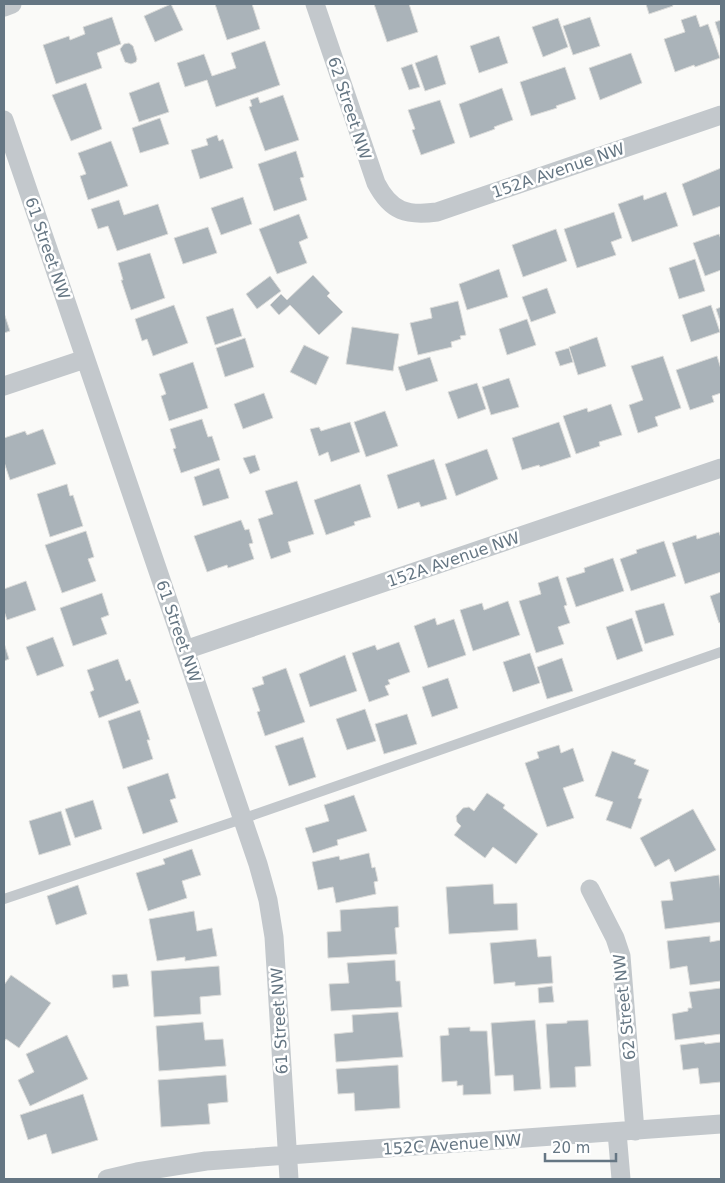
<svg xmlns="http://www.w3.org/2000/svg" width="725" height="1183" font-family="'DejaVu Sans',sans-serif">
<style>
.building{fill:#aab3b9;stroke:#dcdcda}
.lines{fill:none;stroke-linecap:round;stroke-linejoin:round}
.lane{stroke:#c3c8cc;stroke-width:10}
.street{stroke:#c3c8cc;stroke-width:19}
.labels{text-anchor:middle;stroke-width:5;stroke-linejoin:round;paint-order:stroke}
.street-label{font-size:16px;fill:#657683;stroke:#fff}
</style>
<rect width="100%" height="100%" fill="#fafaf8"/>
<!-- building -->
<path class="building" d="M171,4l12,26 -28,12 -11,-26z
M215,4h37l8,25 -33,11z
M374,4h35l9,28 -31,10z
M646,4h26l1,2 -24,8z
M696,15l4,12 8,-3 12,34 -25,9 -1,-2 -19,7 -11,-33 21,-7 -4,-12z
M112,17l9,27 -24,9 5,15 -46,16 -13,-39 26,-9 1,4 15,-6 -2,-7z
M590,17l10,29 -27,9 -10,-29z
M558,18l10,29 -25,10 -11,-30z
M721,20v21l-6,-19z
M499,36l9,27 -29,10 -9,-27z
M265,41l15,44 -64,22 -9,-27 -22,7 -8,-24 27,-9 8,22 24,-8 -5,-15z
M129,43l4,3 4,13 -1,3 -5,2 -6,-2 -5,-13 4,-5z
M631,53l11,30 -42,17 -11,-32z
M437,55l9,29 -21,7 -10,-28z
M412,64l8,23 -11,3 -8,-22z
M565,67l11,32 -20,7 1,2 -26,8 -11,-34z
M159,82l10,30 -30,10 -10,-29z
M86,83l16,46 -31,12 -19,-46z
M502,88l11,32 -19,7 1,2 -25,9 -11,-34z
M283,95l16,45 -34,11 -16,-44 3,-1 -2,-6 8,-3 2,6z
M440,100l15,43 -34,12 -9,-25 3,-1 -7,-19z
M160,118l9,26 -29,9 -8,-25z
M217,135l2,6 4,-2 10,29 -33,11 -9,-29 17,-5 -2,-6z
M111,141l17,45 -40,14 -8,-24 6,-2 -8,-21z
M296,151l8,26 -4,1 7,22 -33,11 -16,-47z
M721,168v38l-28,10 -11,-32z
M666,192l12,34 -46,16 -14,-38 25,-9 1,5z
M243,197l9,27 -31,11 -10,-27z
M119,200l5,15 34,-11 10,30 -51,17 -9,-25 -10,3 -7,-20z
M614,212l8,26 -11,4 5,13 -39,13 -13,-39z
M299,214l9,24 -9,4 8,21 -30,11 -18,-45z
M208,227l9,26 -34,11 -9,-26z
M556,229l11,32 -44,16 -11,-32z
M719,234l2,5v31l-16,6 -12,-33z
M150,253l15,45 -34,12 -10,-30h2l-5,-17z
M695,259l10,32 -26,8 -10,-31z
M499,269l9,28 -41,13 -8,-26z
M313,275l17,18 -3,3 16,16 -24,23 -29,-30 -11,10 -9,-10 11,-11 6,6z
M270,276l11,15 -24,18 -11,-15z
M547,288l9,25 -25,9 -9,-25z
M458,301l8,34 -6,1 1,3 -10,3 1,5 -34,8 -8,-32 22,-5 -2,-10z
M174,305l14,38 -35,13 -6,-17 -5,2 -7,-22z
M711,305l9,27 -29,10 -9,-27z
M721,307v17l-5,-15z
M233,308l9,28 -27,9 -9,-28z
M4,313l6,18 -6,2z
M527,319l9,26 -29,10 -8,-26z
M352,327l47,7 -6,37 -47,-7z
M597,337l9,29 -28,9 -9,-28z
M245,338l9,29 -29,10 -9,-29z
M304,345l25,12 -13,28 -26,-13z
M569,348l4,14 -13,4 -5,-14z
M663,356l18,52 -26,9 3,9 -20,7 -9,-28 14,-5 -12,-34z
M717,356l4,13v24l-9,3 2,6 -24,8 -14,-40z
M430,357l8,24 -32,10 -8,-24z
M193,362l15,46 -39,13 -8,-25 5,-2 -7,-20z
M509,378l10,29 -28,8 -9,-28z
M477,383l9,26 -28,10 -10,-27z
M264,393l9,25 -30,11 -9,-25z
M611,404l11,31 -23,7 1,4 -24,8 -13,-38 24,-8 1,4z
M385,411l13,35 -32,11 -12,-35z
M202,419l6,18 4,-1 8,24 -39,13 -8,-24 3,-1 -6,-19z
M350,422l10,30 -29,10 -3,-10 -9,4 -9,-27 9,-2 2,4z
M559,422l12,35 -31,10 -1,-2 -17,5 -10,-32z
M43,429l13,35 -46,16 -6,-18v-24l21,-7 2,4z
M487,449l11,30 -42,17 -11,-32z
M255,455l5,15 -10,4 -7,-16z
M434,459l13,40 -26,8 -2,-5 -21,7 -11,-34z
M219,468l10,30 -26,8 -9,-29z
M297,481l17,53 -26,8 3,10 -20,7 -13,-40 15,-5 -8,-23z
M67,484l3,12 3,-1 10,31 -33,11 -13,-43z
M360,484l11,33 -17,5 1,3 -29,10 -12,-35z
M241,520l4,10 4,-1 4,14 -4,1 5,15 -26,9 -1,-3 -20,7 -13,-36z
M86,531l8,26 -6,2 8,22 -34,12 -17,-48z
M719,532l2,6v34l-36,12 -13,-41 24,-8 1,4z
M664,541l12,35 -45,15 -11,-32 17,-6 -1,-3z
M613,558l11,33 -48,16 -10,-29 19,-6 -1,-4z
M558,576l9,29 -3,1 6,17 -12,4 6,17 -28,9 -17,-52 22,-7 -3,-11z
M26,581l10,29 -29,10 -3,-9v-22z
M721,592v30l-2,1 -9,-27z
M102,593l7,22 -8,3 6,16 -34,12 -13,-38z
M508,601l12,34 -47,16 -13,-41 22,-7 2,7z
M664,603l10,32 -29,9 -10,-33z
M435,618l2,7 17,-6 12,36 -38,13 -14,-42z
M632,618l11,33 -26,9 -11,-33z
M53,637l11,29 -27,10 -11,-29z
M399,642l11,30 -22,8 2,4 -5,2 4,9 -20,7 -17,-49 23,-8 2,5z
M4,643l5,16 -5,2z
M530,653l10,30 -27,9 -10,-30z
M345,655l12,36 -47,16 -11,-33z
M562,658l11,33 -26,8 -10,-32z
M118,659l8,22 4,-2 9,24 -40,15 -9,-26 4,-2 -7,-20z
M286,668l19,54 -40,14 -8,-24 3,-1 -8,-23 12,-4 -2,-7z
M448,678l10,30 -26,9 -10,-30z
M365,709l11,32 -29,9 -11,-31z
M140,710l10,30h-3l6,19 -30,10 -15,-48z
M407,714l10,30 -33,10 -9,-30z
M303,737l13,40 -27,9 -14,-40z
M559,745l2,8 12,-5 11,33 -21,7 11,30 -27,9 -22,-64 14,-5 -2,-6z
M612,751l24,9 -2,4 15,6 -11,28 4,1 -11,30 -25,-9 7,-18 -18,-6z
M168,773l8,25 -6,2 8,22 -35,12 -16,-47z
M487,793l18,12 -2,3 35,26 -22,30 -23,-17 -8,11 -31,-23 7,-9 -4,-4 -1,-6 7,-8 6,-1 5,4z
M354,795l13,36 -30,9 1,5 -25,8 -8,-25 24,-7 -5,-16z
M93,800l9,29 -27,9 -10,-29z
M693,809l23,41 -41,22 -6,-13 -14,8 -15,-29z
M61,811l10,34 -32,10 -10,-34z
M192,849l9,26 -19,6 5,17 -39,13 -12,-38 29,-9 -2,-5z
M369,853l3,15 3,-1 3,14 -4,1 2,12 -40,9 -3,-16 -15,3 -6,-28 27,-6 1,4z
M719,875l2,19v28l-56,7 -4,-28 12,-1 -3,-18z
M493,884l1,20 23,-1 1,27 -69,4 -3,-47z
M78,885l9,29 -31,11 -9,-29z
M398,906l1,21 -4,1 2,26 -69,4 -1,-26 14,-1 -1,-21z
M194,911l3,20 15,-3 5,28 -32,5v-4l-28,4 -8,-42z
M710,936v6l11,-2v41l-31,4 -3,-19 -17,3 -3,-28z
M536,939l2,18 13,-1 2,27 -38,3v-4l-21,2 -4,-41z
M395,960l1,21h4l2,26 -71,4 -2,-27 20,-1 -2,-20z
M219,966l2,29 -21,2 1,17 -47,3 -3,-46z
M127,974l2,12 -16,2 -1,-13z
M11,975l40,28 -32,45 -13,-9 -2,3v-57z
M552,986l2,16 -15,1 -1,-15z
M721,988v46l-46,6 -3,-26 16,-3v-3h4l-3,-16z
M398,1012l5,45 -67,5 -2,-28 19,-2 -1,-17z
M535,1020l6,69 -27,2 -1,-16 -18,1 -4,-53z
M588,1020l3,46 -16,1 1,20 -26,1 -4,-64 21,-1v-2z
M203,1022l2,18 18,-1 3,27 -67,5 -3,-45z
M470,1027v4h17l4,63 -28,1v-10l-6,1v-5l-15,1 -2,-46 9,-1 -1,-7z
M67,1035l21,44 -58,27 -12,-26 16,-8 -8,-18z
M704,1042l1,2 16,-2v40l-21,2 -2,-16 -15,2 -3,-25z
M398,1065l2,43 -45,3 -1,-18 -16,1 -2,-25z
M226,1075l2,27 -20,2 2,20 -49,3 -3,-47z
M83,1094l15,46 -46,14 -6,-20 -18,6 -8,-25z"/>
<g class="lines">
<!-- lane -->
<path class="lane" d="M4,899l238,-80 479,-167"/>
<!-- street -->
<path class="street" d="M315,4l61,179c15,29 31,33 61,29l284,-97
M4,7l8,-3
M4,120l254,744 10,36 6,37 15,242
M4,386l81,-27
M185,650l536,-182
M590,889l25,49 6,18 14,175
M617,1132l4,47
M107,1179l30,-7 69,-11 515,-37"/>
</g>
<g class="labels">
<!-- street labels -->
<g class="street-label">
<text transform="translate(350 108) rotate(72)" y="6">62 Street NW</text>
<text transform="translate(558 170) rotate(-19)" y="6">152A Avenue NW</text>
<text transform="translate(48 248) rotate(71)" y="6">61 Street NW</text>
<text transform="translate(453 559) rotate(-19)" y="6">152A Avenue NW</text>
<text transform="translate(179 631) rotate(71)" y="6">61 Street NW</text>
<text transform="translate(624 1007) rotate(-96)" y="6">62 Street NW</text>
<text transform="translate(279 1021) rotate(-93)" y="6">61 Street NW</text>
<text transform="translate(452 1144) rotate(-4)" y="6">152C Avenue NW</text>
</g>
</g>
<!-- border -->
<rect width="725" height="1183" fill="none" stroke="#657683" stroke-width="10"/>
<!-- scale -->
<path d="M545 1153v8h71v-8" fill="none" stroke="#657683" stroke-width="2.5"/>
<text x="552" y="1153" font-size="15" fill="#657683" stroke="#ffffff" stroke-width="4" paint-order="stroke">20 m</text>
</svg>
